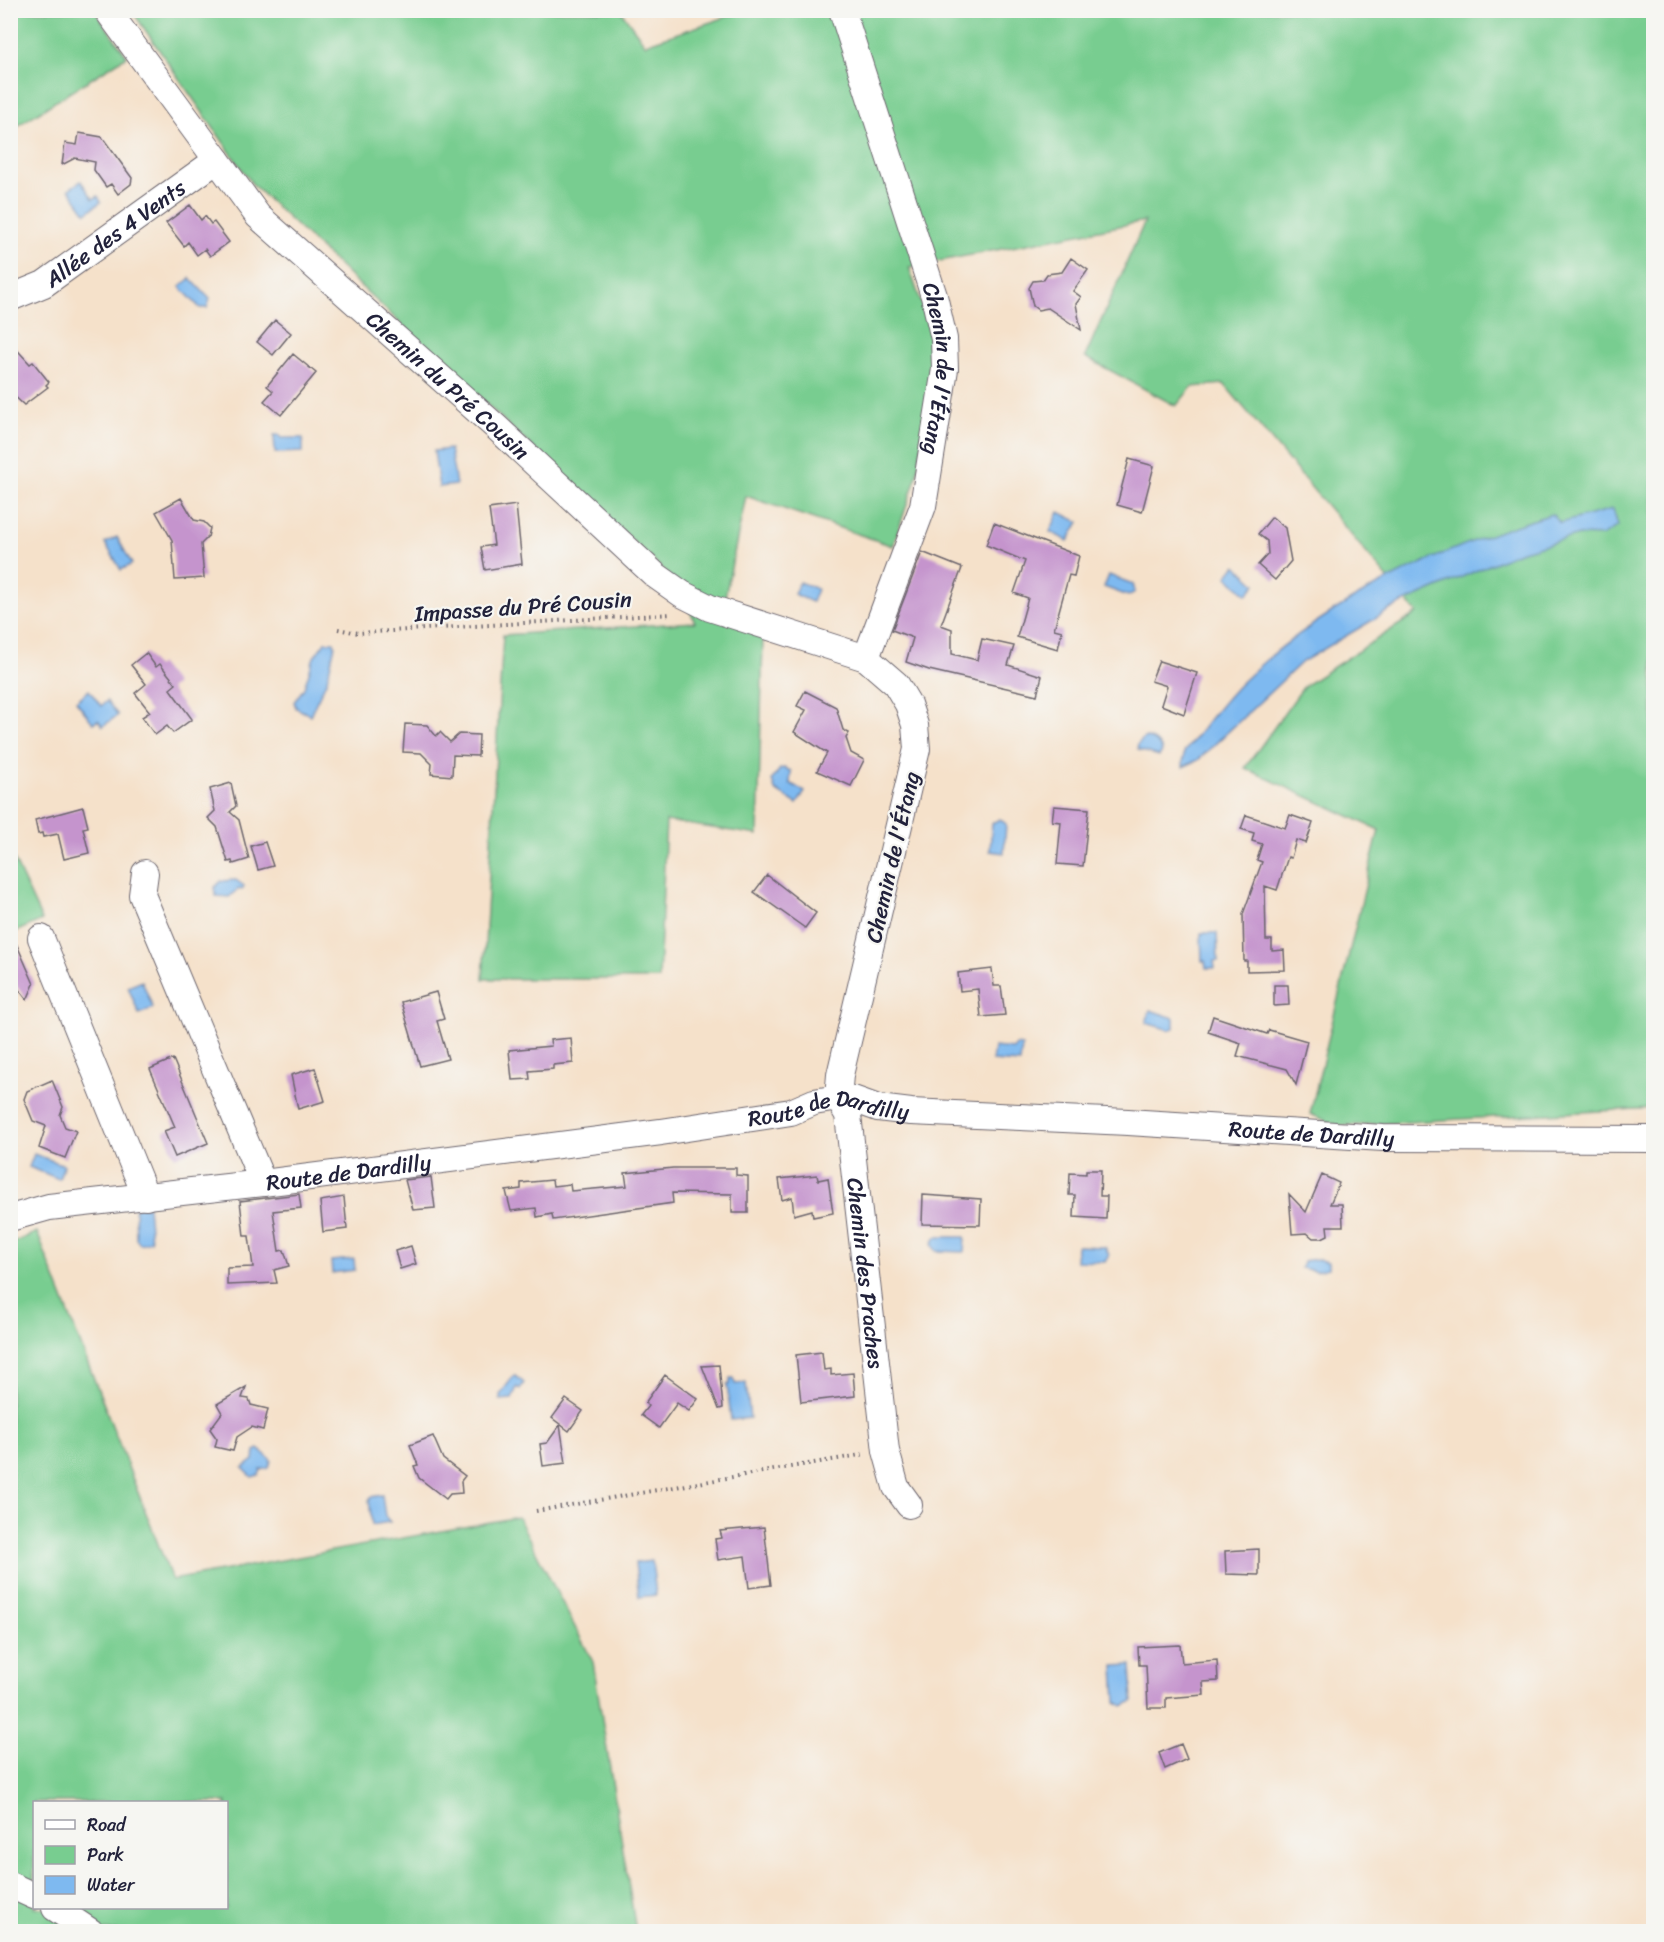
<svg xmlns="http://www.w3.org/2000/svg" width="1664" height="1942" font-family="Sriracha,sans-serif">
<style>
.green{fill:#78cd90;stroke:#4d7866;stroke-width:1.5;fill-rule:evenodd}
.water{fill:#7eb9f0;stroke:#506e96;stroke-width:1.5}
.building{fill:#c594cd}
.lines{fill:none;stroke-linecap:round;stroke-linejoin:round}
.minor-casing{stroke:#6c656d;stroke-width:28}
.path{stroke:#6c656d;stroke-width:4;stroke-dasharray:1.5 4.5;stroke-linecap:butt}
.minor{stroke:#fff;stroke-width:26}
.labels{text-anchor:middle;stroke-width:4.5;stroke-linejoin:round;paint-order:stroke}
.street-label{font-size:22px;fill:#22223b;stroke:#f6f6f2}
</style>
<rect width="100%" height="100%" fill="#f6f6f2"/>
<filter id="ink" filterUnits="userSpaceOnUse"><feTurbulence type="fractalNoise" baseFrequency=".0167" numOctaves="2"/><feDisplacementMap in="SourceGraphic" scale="12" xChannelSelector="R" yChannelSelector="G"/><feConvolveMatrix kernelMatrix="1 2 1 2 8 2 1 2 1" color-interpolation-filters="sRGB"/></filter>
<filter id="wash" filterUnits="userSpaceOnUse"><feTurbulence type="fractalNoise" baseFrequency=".008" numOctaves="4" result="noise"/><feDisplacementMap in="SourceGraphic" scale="24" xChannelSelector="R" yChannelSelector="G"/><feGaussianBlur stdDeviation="1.35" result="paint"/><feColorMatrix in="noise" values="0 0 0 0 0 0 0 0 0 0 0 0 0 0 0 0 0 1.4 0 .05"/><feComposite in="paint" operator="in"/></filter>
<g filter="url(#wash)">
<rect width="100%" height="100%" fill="#f5e1ca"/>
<!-- green -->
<path class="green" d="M747,10l906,1v1097l-314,18 -29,-12 69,-284 -134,-62 59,-82 113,-73 -193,-229 -32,3 -16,19 -91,-49 60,-136 -236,46 27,79 -19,129 -24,71 -147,-50 -25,120 42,21 -5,198 -92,-14 -7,158h-176l20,-344 192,-13 -18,-39 -424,-398 -121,-174h489l24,33z
M11,11h84l32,45 -116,74z
M10,851l32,69 -31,14h-1z
M37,1232l135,348 346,-63 75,145 43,269h-625l-1,-687zM34,1802h192v106h-192z"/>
<!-- water -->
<path class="water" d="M81,181l12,18 5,-3 3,6 -15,11 -17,-24z
M190,278l20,21 -3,9h-7l-20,-21z
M274,435h6l1,3h22v14l-28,1z
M450,449l6,36 -17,2 -5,-36z
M1613,509l5,17 -16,10 -23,-1 -60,17 -121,53 -96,57 -104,98 -15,7 1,-15c20,-24 38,-52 61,-73 83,-79 199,-132 307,-165l8,9z
M1059,512l20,10 -11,19 -18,-9z
M117,537l15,27 -11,6 -16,-27z
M1236,565l20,19 -9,11 -20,-19z
M1109,575l24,9 2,8 -7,4 -24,-9z
M799,582l18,7 -5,13 -18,-8z
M325,642h9l1,3 -8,35 -17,35 -14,-7 -2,-6 10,-14 10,-31z
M89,690l12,16 6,-5 11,14 -15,11 -5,-6 -5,3 -17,-22z
M1144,738c8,-1 17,6 18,14l-3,4 -21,-6 -1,-5z
M784,768l7,3 -1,12 15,9 -8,12 -22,-14 -3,-10 8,-11z
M1000,819l6,5 -2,29 -14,-2 2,-28z
M236,880l8,6 -2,4 -4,-1 -9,8 -13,-1 -2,-8 7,-7z
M1201,933h16l1,28h-4l1,7h-9l-1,-7h-3z
M142,981l11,27 -14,6 -11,-27z
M1150,1010l24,8v10l-4,2 -24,-7z
M1016,1045l6,1 -2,17 -28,-2 2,-14 19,2z
M34,1154l30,11 -5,14 -30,-12z
M148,1206l3,35 -11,3 -4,-5 -1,-31z
M936,1237h29l-1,15 -28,-1 -4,-7z
M1077,1246l28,1 4,8 -4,7 -29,-1z
M354,1259l1,11 -23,3 -1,-12z
M1317,1259l11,3v6l-12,3 -15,-3 2,-7z
M514,1375l10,8 -4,6 -3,-2 -5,12 -12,1v-5z
M730,1378h4l1,6 11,-1 4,35 -19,2 -4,-35 3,-1z
M259,1449l12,11 -2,8 -8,2 -2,5 -7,2 -9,-9 11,-8 1,-9z
M382,1495l3,21 5,6 -18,3 -3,-25 2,-3z
M652,1561l4,34 -17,2 -4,-34z
M1131,1665l2,36 -10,5 -7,-4 -2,-36z"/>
<g id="blocks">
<!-- building -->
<path class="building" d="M79,133l23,4 30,41 -1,6 -13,10 -7,-10 -5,3 -12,-17 1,-8 -20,-4 -13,7 3,-22 12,2z
M190,205l11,15 4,-4 6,8 3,-2 15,20 -19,14 -5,-7 -8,6 -9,-13 -4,4 -18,-23z
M1071,258l17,12 -15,21 8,6 -5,7 5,26 -33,-22 -10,2 -5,-4 -4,-18 4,-7 10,-1 4,-6 15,-2z
M275,320l16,13 -18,22 -16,-13z
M10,342l20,22 3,-2 16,20 -3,3 2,2 -24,18 -14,-13z
M293,354l23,19 -35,42 -17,-14 9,-10 -6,-5z
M1129,459l25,7 -12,46 -25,-7z
M181,498l13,22 10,2 6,6 -2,9 -7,7 3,34 -29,2 -3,-40 -16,-28z
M516,505l6,59 -37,6 -4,-23 13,-2 -5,-36z
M1272,517l13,11 6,33 -16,19 -17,-15 10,-11 -1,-13 -9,-7z
M994,523l85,33 -5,20 -5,-1 -15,54 8,2 -4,18 -41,-12 11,-39 -14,-5 11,-32 -39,-16z
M922,552l40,16 -21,57 11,4v25l25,6 5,-21 32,7 -6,19 34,11 -5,19 -108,-25 -23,-8 7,-24 -21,-8z
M146,653l10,14 4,-3 16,20 -6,5 22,30 -19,14 -6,-7 -12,9 -13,-18 8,-5 -15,-19 11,-9 -15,-19z
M1159,661l38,12 -13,41 -23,-9 6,-19 -16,-5z
M805,691l31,16 7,23 6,3 -3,5 5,15 13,7 -13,26 -34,-15 10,-18 -33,-21 12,-22 -9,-4z
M405,724l22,1 9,11 4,-4 10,10 9,-8 20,1 -1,21 -25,-1 -1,21 -21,-2 1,-10 -11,-11 -18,-1z
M231,783l5,23 -6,6 9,8 10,39 -16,5 -1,-3 -4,1 -11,-35 -9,-9 7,-7 -5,-22z
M1054,806l35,3 -6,57 -26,-2 4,-42 -9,-1z
M83,807l5,20 -5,1 6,25 -25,6 -6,-25 -15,3 -1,-4 -4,1 -3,-14z
M1246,815l39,13 5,-13 23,8 -7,20 -10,-3 -5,18 -3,-1 -11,33 -12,-4 1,54h6v11l12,-1 1,20 -38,1v-10h-3l-1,-47 19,-52 -5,-2 5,-16 -10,-3 2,-8 -13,-4z
M265,842l8,24 -15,4 -7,-24z
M767,875l49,38 -11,15 -51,-36z
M10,929l24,55 -7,16 -17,-22z
M992,969l2,17h7l4,29 -24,2 -3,-28 -18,2 -2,-18z
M1274,985h14l1,20 -15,1z
M436,992l8,27 -7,2 11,38 -28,7 -19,-64z
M1213,1016l54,18 2,-4 38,11 -11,44 -9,-16 -50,-13 4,-13 -33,-11z
M571,1038l2,25 -20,2v4l-24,2 1,8 -18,1 -3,-30 42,-4 -1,-6z
M173,1059l35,84 -33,14 -11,-26 11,-4 -25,-58z
M315,1068l10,33 -27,8 -7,-34z
M52,1080l11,27 -3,8 5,12 11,4 -11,27 -26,-10 7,-22 -13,-5 -9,-22 3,-8z
M673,1168h63v7l12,1v37h-16v-19l-60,-1 1,10 -120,17 -1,-6 -15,3 -1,-9 -25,3 -5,-20 15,-2v-6l31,-3 1,6 17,-2 1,7 56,-5 -2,-13z
M1086,1170h15l-1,26h7l-1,23 -32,-2 1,-22h-6l1,-22 16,1z
M817,1175l1,5 10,-2 5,35 -20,4 -1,-7 -18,5 -2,-18 -10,3 -3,-21z
M1322,1175l17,8 -9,21h12l1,22h-16l1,9 -6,3h-9l-6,-5 -15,1 -3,-40 17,18z
M431,1177l4,31 -22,2 -8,-30z
M299,1194l2,14 -28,3 6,40 5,-1 5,16 -15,4 3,13 -50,2v-17l26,-1 -4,-31h-5l-4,-35z
M923,1195l58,4 -1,26 -58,-1z
M344,1197l3,32 -24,3 -3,-31z
M411,1246l5,18 -16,5 -5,-18z
M822,1352l2,18 7,-1v6l22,-2 2,23 -54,6 -5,-47z
M719,1365l4,43 -4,1 -17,-43z
M665,1375l33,24 -9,12 -12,-8 -18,25 -18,-13 7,-9 -3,-3z
M246,1387l-4,11 7,1 2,6 17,4 -5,21 -11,-3 -15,10 -4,14 -18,-4 2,-8 -7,-10 12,-16 -5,-9z
M566,1399l17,12 -14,20 -17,-13z
M560,1425l6,38 -23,3 -3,-22 7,-1z
M433,1436l10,23 22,17 -4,5 1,12 -12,1 -4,5 -27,-21 -5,-12 4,-1 -8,-20z
M764,1527l7,58 -22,3 -4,-32 -27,4 -3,-21 7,-1 -2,-7z
M1259,1549v26l-33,-1 -1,-23z
M1180,1645l2,18 35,-3 1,21 -15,1 1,13 -38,3v10h-18l-2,-43h-7l-1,-18z
M1181,1744l6,15 -22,10 -6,-16z"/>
</g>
</g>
<g filter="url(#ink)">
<use href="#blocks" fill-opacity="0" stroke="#6c656d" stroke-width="1.5"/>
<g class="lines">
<defs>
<g id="minor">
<path id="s1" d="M107,10l151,206 238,211 159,148 27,19 28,14 156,50 30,26 12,20 7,21 2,24 -77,326 -2,23 10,17 38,336 10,36 13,18"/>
<path id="s2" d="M842,10l92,286 10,43 1,30 -22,137 -57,152"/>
<path id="s3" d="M10,298l34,-14 173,-124"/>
<path d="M145,873l-3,22 121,288"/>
<path d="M41,938l105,259"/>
<path id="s4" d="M10,1218l39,-11 214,-24 398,-51 130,-20 23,-10 24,-4 15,1 25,9 33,4 217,10 255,16 271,1"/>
<path d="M10,1885l24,11"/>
<path d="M55,1908l36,24"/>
</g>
</defs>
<!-- minor casing -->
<use href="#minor" class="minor-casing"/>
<!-- path -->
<path class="path" d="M338,629l20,4 314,-19
M536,1511l330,-57"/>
<!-- minor -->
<use href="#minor" class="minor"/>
</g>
</g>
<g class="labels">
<!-- street labels -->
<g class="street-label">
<text dy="8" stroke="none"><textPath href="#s3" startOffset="124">Allée des 4 Vents</textPath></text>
<text dy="8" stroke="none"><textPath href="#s2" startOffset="374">Chemin de l'Étang</textPath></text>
<text dy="8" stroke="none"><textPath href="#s1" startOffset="510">Chemin du Pré Cousin</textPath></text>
<text transform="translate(523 606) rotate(-4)" y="8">Impasse du Pré Cousin</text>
<text transform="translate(892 857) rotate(-77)" y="8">Chemin de l'Étang</text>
<text dy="8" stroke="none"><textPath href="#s4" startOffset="828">Route de Dardilly</textPath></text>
<text dy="8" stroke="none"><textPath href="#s4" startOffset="1314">Route de Dardilly</textPath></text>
<text dy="8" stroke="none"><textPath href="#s4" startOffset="342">Route de Dardilly</textPath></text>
<text dy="8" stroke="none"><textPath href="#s1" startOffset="1665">Chemin des Praches</textPath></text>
</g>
</g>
<!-- margin -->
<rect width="1664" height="1942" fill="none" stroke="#f6f6f2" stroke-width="36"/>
<!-- legend -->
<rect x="33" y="1801" width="195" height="108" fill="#f6f6f2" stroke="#a1a1a9" stroke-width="1.5"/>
<rect x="45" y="1820" width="30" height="9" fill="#ffffff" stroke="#a1a1a9" stroke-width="1.5"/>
<text x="87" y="1831" font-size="18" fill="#22223b">Road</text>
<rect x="45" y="1846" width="30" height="18" fill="#78cd90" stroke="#a1a1a9" stroke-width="1.5"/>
<text x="87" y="1861" font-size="18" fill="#22223b">Park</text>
<rect x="45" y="1876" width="30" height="18" fill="#7eb9f0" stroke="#a1a1a9" stroke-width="1.5"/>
<text x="87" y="1891" font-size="18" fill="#22223b">Water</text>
</svg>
